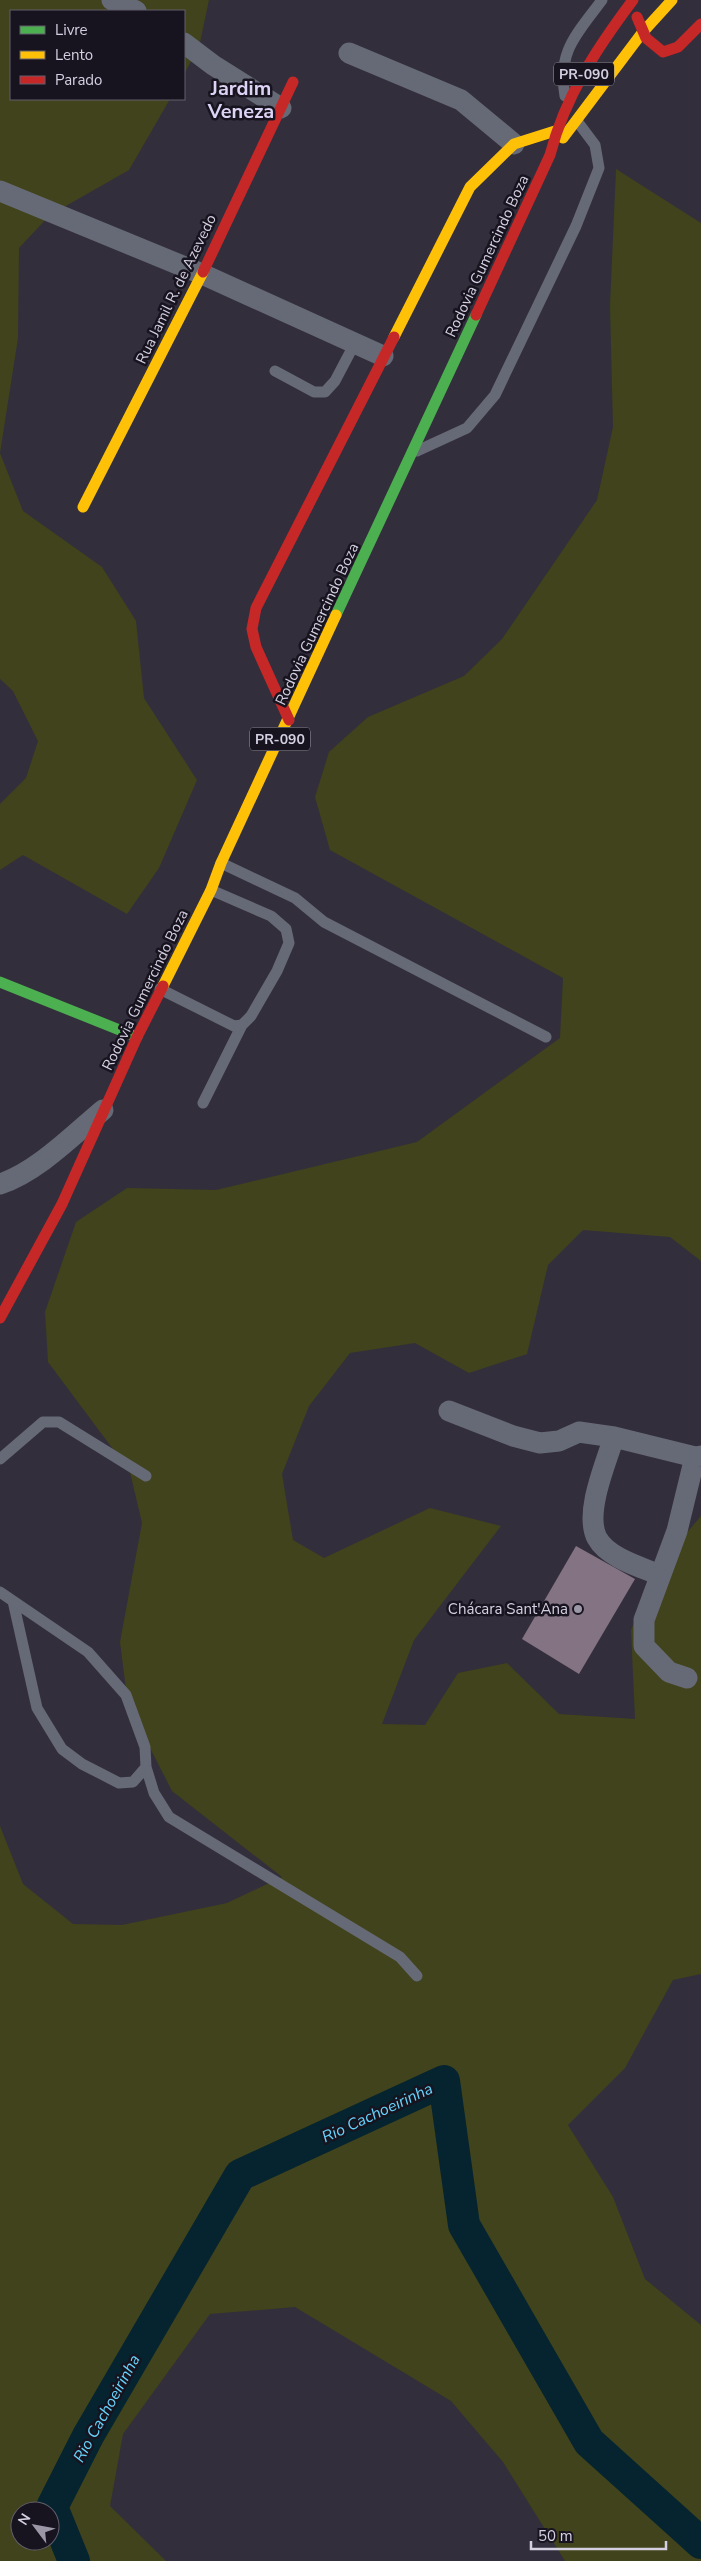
<svg xmlns="http://www.w3.org/2000/svg" width="701" height="2561" font-family="'Nunito Sans',sans-serif">
<style>
.green{fill:#40431b;fill-rule:evenodd}
.lines{fill:none;stroke-linecap:round;stroke-linejoin:round}
.river{stroke:#052430;stroke-width:32}
.building{fill:#847382}
.lane{stroke:#666a76;stroke-width:11}
.street{stroke:#666a76;stroke-width:21}
.fast{stroke:#4caf50;stroke-width:11}
.slow{stroke:#ffc107;stroke-width:11}
.jam{stroke:#c62828;stroke-width:11}
.poi-dot{fill:#9c97a7;stroke:#17141f;stroke-width:2}
.labels{text-anchor:middle;stroke-width:5;stroke-linejoin:round;paint-order:stroke}
.shield{fill:#17141f;stroke:#9c98a7;stroke-width:1}
.shield-label{font-size:14px;font-weight:bold;fill:#d5d0e1}
.street-label{font-size:15px;fill:#d5d0e1;stroke:#17141f}
.poi-label{font-size:15px;fill:#d5d0e1;stroke:#17141f;text-anchor:end}
.water-label{font-size:16px;font-style:italic;fill:#65d3fc;stroke:#17141f}
.district-label{font-size:20px;font-weight:bold;fill:#ddd3f5;stroke:#17141f}
</style>
<rect width="100%" height="100%" fill="#332e3c"/>
<!-- green -->
<path class="green" d="M0,0h209l-10,47 -15,27v-63h-173v88h159l-41,71 -79,45 -31,33 -1,90 -18,115 23,58 79,56 34,54 8,77 53,82 -38,88 -32,46 -104,-59 -23,15v-66l26,-26 12,-37 -25,-50 -13,-12z
M616,169l85,54v1038l-31,-24 -87,-7 -35,35 -21,89 -58,19 -54,-30 -65,10 -41,53 -27,68 11,66 31,18 106,-50 71,18 -87,114 -32,84 43,1 33,-52 49,-10 52,51 76,5 -4,-89 22,-58 48,-56v458l-28,6 -48,88 -57,57 45,72 32,82 56,46v236h-136l-62,-99 -52,-61 -156,-94 -85,7 -87,120 -13,72 56,55h-166v-735l23,58 50,40 49,1 105,-22 55,-26 -110,-86 -44,-86 -8,-63 22,-119 -12,-51 -82,-110 -3,-50 31,-90 51,-34 89,2 201,-48 143,-104 3,-60 -233,-128 -15,-53 14,-45 39,-35 96,-41 38,-37 95,-139 16,-73 -3,-121zM20,2511h30v30h-30z"/>
<g class="lines">
<!-- river -->
<path class="river" d="M74,2561l-22,-54 36,-71 152,-261 204,-94 20,144 125,217 112,101"/>
</g>
<!-- building -->
<path class="building" d="M576,1546l59,33 -56,95 -57,-35z"/>
<g class="lines">
<!-- lane -->
<path class="lane" d="M565,96c-8,-45 12,-62 37,-96
M275,371l39,21h11l10,-11 20,-38
M417,451l50,-23 28,-33 81,-169 23,-58 -4,-23 -18,-24
M221,863l74,35 29,24 222,115
M160,989l74,37 8,-1 9,-9 26,-45 12,-28 -3,-14 -15,-13 -60,-26
M203,1103l39,-78
M0,1459l43,-37h16l87,54
M0,1592l88,60 38,43 19,52 1,20 8,26 15,24 231,140 17,19
M13,1601l24,107 25,41 20,15 37,19 14,-1 13,-15"/>
<!-- street -->
<path class="street" d="M112,0l24,11
M184,43l29,22 68,43
M349,53l112,47 53,44
M0,191l202,83 181,82
M0,1184c37,-12 73,-49 103,-74
M449,1411l64,25 27,7 19,-2 20,-9 35,5 81,20
M614,1437c-8,26 -30,76 -17,101 11,20 44,29 63,37
M687,1678l-18,-6 -25,-26v-26l33,-89 18,-74 6,-1"/>
<!-- fast -->
<path class="fast" d="M336,615l140,-300
M0,982l137,55"/>
<!-- slow -->
<path class="slow" d="M563,138l79,-105 30,-33
M394,337l76,-150 44,-43 41,-13
M83,507l120,-235
M163,986l48,-96 10,-27 115,-248"/>
<!-- jam -->
<path class="jam" d="M637,17l9,21 17,14 15,-5 23,-23
M203,272l90,-190
M476,315l74,-160c15,-59 47,-107 83,-155
M289,720l-33,-73 -4,-18 4,-21 138,-271
M0,1318l62,-114 75,-167 26,-51"/>
</g>
<!-- markers -->
<circle class="poi-dot" cx="578" cy="1609" r="5"/>
<g class="labels">
<!-- shield labels -->
<g class="shield">
<rect x="554" y="62.5" width="60" height="23" rx="4"/>
<rect x="250" y="727.5" width="60" height="23" rx="4"/>
</g>
<g class="shield-label">
<text x="584" y="79">PR-090</text>
<text x="280" y="744">PR-090</text>
</g>
<!-- street labels -->
<g class="street-label">
<text transform="translate(487 256) rotate(-65)" y="5">Rodovia Gumercindo Boza</text>
<text transform="translate(176 289) rotate(-64)" y="5">Rua Jamil R. de Azevedo</text>
<text transform="translate(317 624) rotate(-65)" y="5">Rodovia Gumercindo Boza</text>
<text transform="translate(145 990) rotate(-64)" y="5">Rodovia Gumercindo Boza</text>
</g>
<!-- poi labels -->
<g class="poi-label">
<text x="568" y="1614">Chácara Sant'Ana</text>
</g>
<!-- water labels -->
<g class="water-label">
<text transform="translate(377 2112) rotate(-25)" y="6">Rio Cachoeirinha</text>
<text transform="translate(106 2408) rotate(-61)" y="6">Rio Cachoeirinha</text>
</g>
<!-- district labels -->
<g class="district-label">
<text x="241" y="95">Jardim<tspan x="241" dy="23">Veneza</tspan></text>
</g>
</g>
<!-- legend -->
<rect x="10" y="10" width="175" height="90" fill="#17141f" stroke="#635f6d"/>
<rect x="20" y="26" width="25" height="8" fill="#4caf50" stroke="#635f6d"/>
<text x="55" y="35" font-size="15" fill="#d5d0e1">Livre</text>
<rect x="20" y="51" width="25" height="8" fill="#ffc107" stroke="#635f6d"/>
<text x="55" y="60" font-size="15" fill="#d5d0e1">Lento</text>
<rect x="20" y="76" width="25" height="8" fill="#c62828" stroke="#635f6d"/>
<text x="55" y="85" font-size="15" fill="#d5d0e1">Parado</text>
<!-- north arrow -->
<g transform="translate(35 2526) rotate(302)"><circle r="24" fill="#17141f" stroke="#635f6d"/>
<path d="M0-4L9 19L0 12L-9 19Z" fill="#9c97a7"/>
<text y="-8" font-size="14" font-weight="bold" text-anchor="middle" fill="#d5d0e1">N</text>
</g>
<!-- scale -->
<path d="M531 2541v8h135v-8" fill="none" stroke="#d5d0e1" stroke-width="2.5"/>
<text x="538" y="2541" font-size="15" fill="#d5d0e1" stroke="#17141f" stroke-width="4" paint-order="stroke">50 m</text>
</svg>
